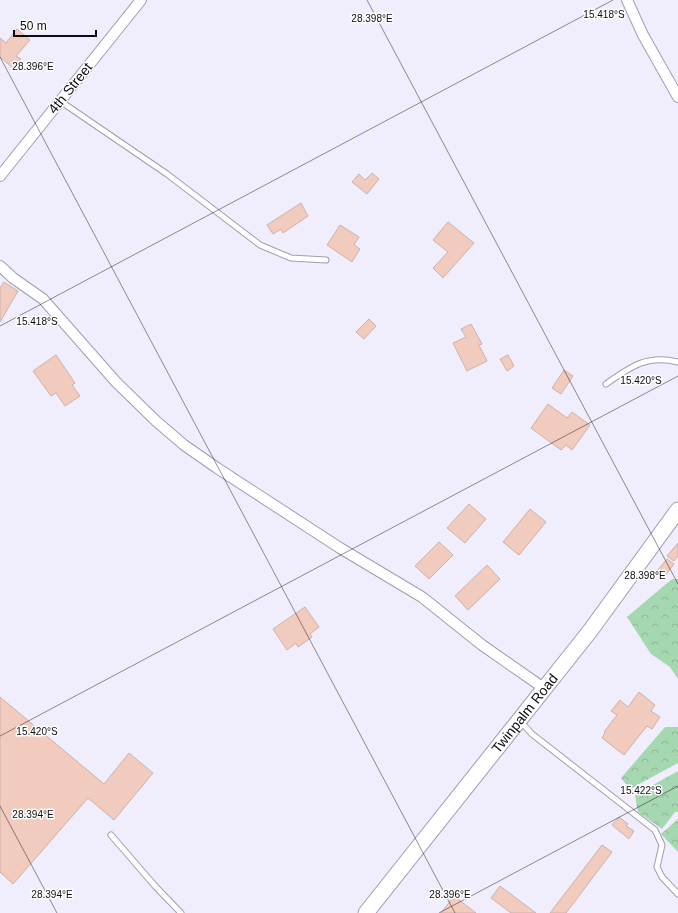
<svg xmlns="http://www.w3.org/2000/svg" width="678" height="913" font-family="Arial,sans-serif">
<style>
.forest{fill:url(#forest-crowns)}
.building{fill:#f2cbbf;stroke:#cdb1a8}
.lines{fill:none;stroke-linecap:round;stroke-linejoin:round}
.service-casing{stroke:#a09db5;stroke-width:7}
.minor-casing{stroke:#a09db5;stroke-width:12}
.secondary-casing{stroke:#a09db5;stroke-width:17}
.service{stroke:#fff;stroke-width:5}
.minor{stroke:#fff;stroke-width:10}
.secondary{stroke:#fff;stroke-width:15}
.ticks{fill:none;stroke:#0c0b13;stroke-width:1;stroke-opacity:0.45}
.labels{text-anchor:middle;stroke-width:3;stroke-linejoin:round;paint-order:stroke}
.street-label{font-size:14px;fill:#0c0b13;stroke:#fff}
.ticks-label{font-size:10px;text-anchor:middle;fill:#0c0b13;stroke:#fff;stroke-width:3;stroke-linejoin:round;paint-order:stroke}
</style>
<defs>
<pattern id="forest-crowns" width="20" height="18" patternUnits="userSpaceOnUse"><rect width="20" height="18" fill="#a5d7b1"/><path d="M2 6a3 3 0 1 1 6 0M12 15a3 3 0 1 1 6 0" fill="none" stroke="#8db797"/></pattern>
</defs>
<rect width="100%" height="100%" fill="#f0eefd"/>
<!-- forest -->
<path class="forest" d="M672,579h6v100l-8,-12 -19,-13 -24,-37z
M665,727h13v36l-48,26 -9,-11z
M678,771v41h-3l-13,17 -24,-17 -3,-17z
M678,819v33l-17,-18z"/>
<!-- building -->
<path class="building" d="M17,29l13,11 -14,16 5,3 -8,9 -13,-11v-19l6,5z
M372,173l7,6 -12,15 -15,-12 7,-8 6,6z
M301,203l7,13 -25,17 -2,-4 -8,5 -6,-9z
M448,222l26,21 -31,35 -10,-10 15,-16 -15,-12z
M340,225l19,12 -5,8 6,4 -8,13 -25,-17z
M4,282l14,9 -18,31v-34z
M369,319l7,7 -12,13 -8,-7z
M471,324l11,20 -3,1 8,16 -20,10 -14,-28 13,-6 -5,-8z
M56,355l19,28 -3,2 8,11 -15,10 -9,-13 -5,3 -18,-25z
M508,355l6,11 -7,5 -7,-12z
M564,370l9,6 -12,18 -9,-6z
M548,404l19,14 5,-6 18,13 -18,25 -6,-5 -5,5 -30,-22z
M469,504l17,15 -21,24 -18,-15z
M530,509l16,13 -27,33 -16,-13z
M439,542l14,13 -24,24 -14,-13z
M678,543v13l-4,5 -7,-5z
M667,559l7,5 -10,13 -7,-6z
M487,565l13,14 -32,31 -13,-14z
M305,607l14,20 -9,7 2,3 -14,10 -2,-4 -9,7 -14,-21z
M639,692l16,13 -4,6 9,6 -8,12 -5,-3 -23,29 -22,-17 3,-5 -1,-1 13,-17 -6,-4 9,-11 8,7z
M0,697l104,87 25,-31 24,20 -39,47 -26,-22 -75,86 -13,-12z
M619,817l9,7 -2,2 8,5 -5,8 -17,-14z
M602,845l10,7 -46,61h-16z
M500,886l36,27h-25l-20,-15z
M454,896l22,17h-35z"/>
<g class="lines">
<defs>
<path id="service" d="M60,101l107,73 93,71 31,13 35,2
M606,384c24,-17 41,-30 72,-22
M521,722l11,12 123,96 7,15 -5,22 5,10 16,17
M111,835l44,51 26,27"/>
<path id="minor" d="M627,0l16,35 35,62
M0,176l141,-176
M0,266l13,12 30,21 73,83 40,39 28,24 33,23 123,80 82,49 60,48 63,44"/>
<g id="secondary">
<path id="s1" d="M366,913l224,-282 88,-121"/>
</g>
</defs>
<!-- service casing -->
<use href="#service" class="service-casing"/>
<!-- minor casing -->
<use href="#minor" class="minor-casing"/>
<!-- secondary casing -->
<use href="#secondary" class="secondary-casing"/>
<!-- service -->
<use href="#service" class="service"/>
<!-- minor -->
<use href="#minor" class="minor"/>
<!-- secondary -->
<use href="#secondary" class="secondary"/>
</g>
<!-- ticks -->
<path class="ticks" d="M367,0l311,584M0,57l455,856M0,326l613,-326M0,736l678,-360M0,806l57,107M439,913l239,-127"/>
<g class="labels">
<!-- street labels -->
<g class="street-label">
<text transform="translate(70 88) rotate(-51)" y="5">4th Street</text>
<text dy="5" stroke="none"><textPath href="#s1" startOffset="255">Twinpalm Road</textPath></text>
</g>
</g>
<g class="ticks-label">
<text x="604" y="18">15.418°S</text>
<text x="372" y="22">28.398°E</text>
<text x="33" y="70">28.396°E</text>
<text x="37" y="325">15.418°S</text>
<text x="641" y="384">15.420°S</text>
<text x="645" y="579">28.398°E</text>
<text x="37" y="735">15.420°S</text>
<text x="641" y="794">15.422°S</text>
<text x="33" y="818">28.394°E</text>
<text x="52" y="898">28.394°E</text>
<text x="450" y="898">28.396°E</text>
</g>
<!-- scale -->
<path d="M14 30v6h82v-6" fill="none" stroke="#0c0b13" stroke-width="2"/>
<text x="20" y="30" font-size="12" fill="#0c0b13" stroke="#ffffff" stroke-width="3" paint-order="stroke">50 m</text>
</svg>
